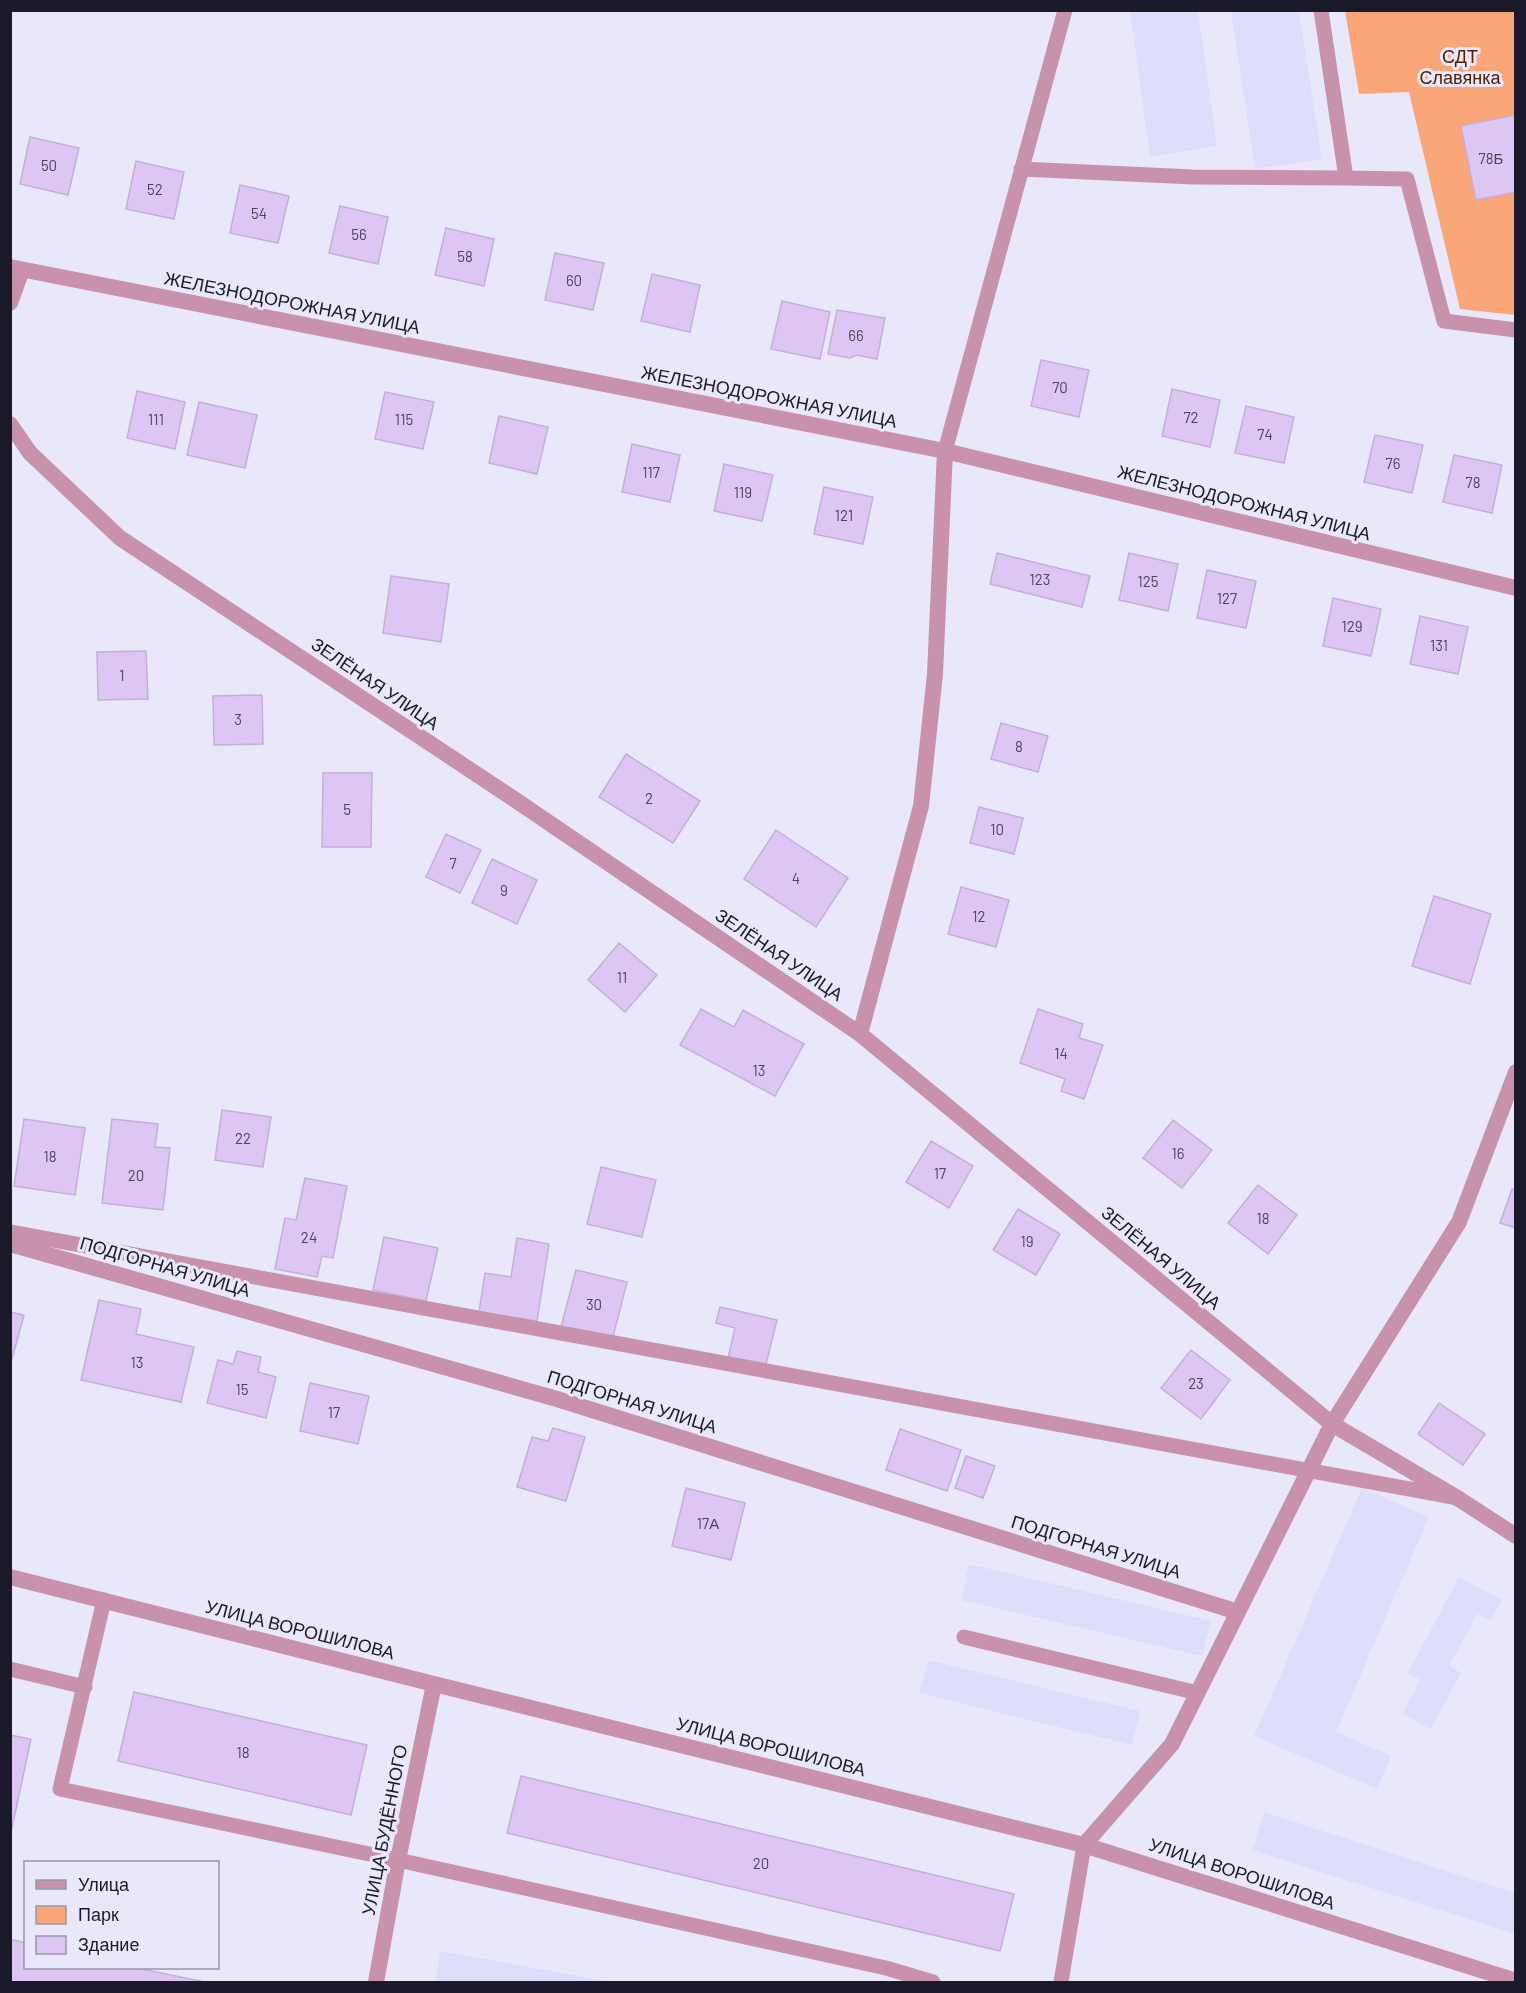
<svg xmlns="http://www.w3.org/2000/svg" width="1526" height="1993" font-family="Barlow,sans-serif">
<style>
.built{fill:#deddfc}
.green{fill:#fba679}
.building{fill:#ddc6f3;stroke:#c4afd8;stroke-width:1.5}
.lines{fill:none;stroke-linecap:round;stroke-linejoin:round}
.service{stroke:#c892ad;stroke-width:15}
.minor{stroke:#c892ad;stroke-width:16}
.labels{text-anchor:middle;stroke-width:6;stroke-linejoin:round;paint-order:stroke}
.number-label{font-size:15px;fill:#4c455c}
.park-label{font-size:18px;fill:#4e2004;stroke:#e9e8fa}
.street-label{font-size:18px;fill:#1b1a2a;stroke:#e9e8fa}
</style>
<rect width="100%" height="100%" fill="#e9e8fa"/>
<!-- built -->
<path class="built" d="M1130,11h68l19,135 -67,11z
M1231,11h68l23,148 -67,10z
M1362,1488l67,29 -93,215 55,24 -14,33 -123,-53z
M969,1564l242,57 -9,35 -241,-56z
M1459,1577l43,23 -11,21 -14,-7 -28,52 12,7 -30,56 -29,-15 18,-34 -12,-7z
M928,1660l212,51 -8,34 -213,-52z
M1264,1812l251,81v41l-263,-84z
M440,1951l172,31h-176z"/>
<!-- green -->
<path class="green" d="M1345,11h170v304l-55,-6 -51,-217 -50,2z"/>
<!-- building -->
<path class="building" d="M1515,115l1,77 -40,8 -15,-74z
M30,137l49,11 -11,47 -48,-11z
M136,161l48,11 -10,47 -48,-10z
M240,185l49,11 -11,47 -48,-10z
M340,206l48,11 -10,47 -49,-11z
M446,228l48,11 -10,47 -49,-11z
M555,253l49,10 -11,47 -48,-10z
M652,274l48,11 -10,47 -49,-11z
M782,301l48,11 -10,47 -49,-10z
M837,310l48,8 -8,41 -21,-4 -6,3 -22,-4z
M1041,360l48,10 -10,47 -48,-11z
M1172,389l48,11 -10,47 -48,-11z
M137,391l48,11 -10,47 -48,-11z
M385,392l49,10 -11,47 -48,-10z
M199,402l58,13 -12,53 -58,-13z
M1246,406l48,11 -10,46 -49,-10z
M499,416l49,11 -11,47 -48,-11z
M1375,435l48,10 -11,48 -48,-11z
M632,444l48,11 -10,47 -48,-10z
M1454,455l48,10 -10,48 -49,-11z
M724,464l49,11 -11,46 -48,-10z
M824,487l49,10 -10,47 -49,-10z
M997,553l93,23 -8,31 -92,-23z
M1129,553l49,11 -10,47 -49,-11z
M1207,570l49,11 -10,47 -49,-10z
M391,576l58,8 -8,58 -58,-9z
M1333,598l48,11 -10,47 -48,-10z
M1420,616l48,11 -10,47 -48,-10z
M146,651l2,48 -50,1 -1,-48z
M262,695l1,49 -49,1 -1,-49z
M1001,723l47,13 -10,36 -47,-13z
M626,754l74,47 -27,42 -74,-46z
M323,773h49l-1,74h-49z
M979,807l44,11 -9,36 -44,-11z
M776,830l72,48 -32,49 -72,-48z
M446,834l35,16 -21,43 -34,-16z
M492,859l45,21 -20,44 -45,-21z
M961,887l48,13 -13,47 -48,-13z
M1434,896l57,18 -21,70 -58,-18z
M619,943l38,32 -32,37 -37,-32z
M701,1009l33,18 9,-17 61,34 -29,52 -95,-51z
M1038,1009l45,15 -4,14 24,7 -19,54 -23,-8 4,-12 -45,-16z
M222,1110l49,7 -8,50 -48,-7z
M24,1119l61,9 -10,67 -61,-9z
M112,1119l46,5 -3,23 15,1 -7,62 -61,-7z
M1173,1120l39,30 -30,38 -39,-30z
M931,1141l42,25 -24,42 -43,-26z
M601,1167l55,13 -14,57 -55,-13z
M305,1178l42,8 -14,72 -11,-2 -5,21 -42,-8 10,-51 11,2z
M1258,1185l39,30 -29,39 -40,-31z
M1512,1189l4,1v38l-16,-5z
M1018,1209l42,25 -24,41 -43,-25z
M384,1237l54,11 -12,53 -53,-11z
M517,1238l32,6 -12,77 -58,-9 6,-39 26,4z
M576,1270l51,12 -15,59 -51,-14z
M99,1300l42,9 -5,25 58,13 -13,55 -100,-22z
M720,1307l57,13 -13,52 -37,-9 8,-35 -19,-5z
M10,1312l14,3 -14,51z
M1191,1350l39,30 -29,39 -40,-31z
M237,1351l24,6 -3,15 18,5 -10,41 -59,-15 11,-43 15,4z
M310,1383l59,13 -11,48 -58,-13z
M1439,1403l46,31 -22,31 -45,-31z
M553,1428l32,9 -19,64 -49,-14 15,-50 16,4z
M900,1429l61,21 -14,41 -61,-21z
M966,1456l29,10 -12,32 -28,-10z
M686,1488l59,15 -14,57 -59,-14z
M134,1692l233,53 -16,70 -233,-54z
M10,1735l21,4 -21,98z
M521,1776l493,118 -14,57 -493,-118z
M10,1939l16,4v25h111l68,14h-195z"/>
<g class="lines">
<!-- service -->
<path class="service" d="M1021,169l172,8 153,1 -25,-168
M1346,178l61,1 37,142 72,9
M945,451l120,-441
M10,1232l1443,265
M104,1600l-44,189 338,71 488,108 47,14
M964,1637l234,56
M10,1669l75,18
M1061,1982l23,-137"/>
<!-- minor -->
<path class="minor" d="M10,267l935,184 571,137
M10,303l12,-33
M10,424l20,29 90,85 391,259 349,237 472,390 127,75 57,37
M860,1034l61,-228 14,-132 10,-223
M10,1244l547,155 681,213
M10,1577l424,107 650,161 432,136
M1084,1845l88,-101 160,-320 127,-202 57,-150
M376,1982l22,-122 36,-176"/>
</g>
<g class="labels">
<!-- number labels -->
<g class="number-label">
<text x="1491" y="164">78Б</text>
<text x="49" y="171">50</text>
<text x="155" y="195">52</text>
<text x="259" y="219">54</text>
<text x="359" y="240">56</text>
<text x="465" y="262">58</text>
<text x="574" y="286">60</text>
<text x="856" y="341">66</text>
<text x="1060" y="393">70</text>
<text x="1191" y="423">72</text>
<text x="156" y="425">111</text>
<text x="404" y="425">115</text>
<text x="1265" y="440">74</text>
<text x="1393" y="469">76</text>
<text x="651" y="478">117</text>
<text x="1473" y="488">78</text>
<text x="743" y="498">119</text>
<text x="844" y="521">121</text>
<text x="1040" y="585">123</text>
<text x="1148" y="587">125</text>
<text x="1227" y="604">127</text>
<text x="1352" y="632">129</text>
<text x="1439" y="651">131</text>
<text x="122" y="681">1</text>
<text x="238" y="725">3</text>
<text x="1019" y="752">8</text>
<text x="649" y="804">2</text>
<text x="347" y="815">5</text>
<text x="997" y="835">10</text>
<text x="453" y="869">7</text>
<text x="796" y="884">4</text>
<text x="504" y="896">9</text>
<text x="979" y="922">12</text>
<text x="622" y="983">11</text>
<text x="1061" y="1059">14</text>
<text x="759" y="1076">13</text>
<text x="243" y="1144">22</text>
<text x="1178" y="1159">16</text>
<text x="50" y="1162">18</text>
<text x="940" y="1179">17</text>
<text x="136" y="1181">20</text>
<text x="1263" y="1224">18</text>
<text x="309" y="1243">24</text>
<text x="1027" y="1247">19</text>
<text x="594" y="1310">30</text>
<text x="137" y="1368">13</text>
<text x="1196" y="1389">23</text>
<text x="242" y="1395">15</text>
<text x="334" y="1418">17</text>
<text x="708" y="1529">17А</text>
<text x="243" y="1758">18</text>
<text x="761" y="1869">20</text>
</g>
<!-- park labels -->
<g class="park-label">
<text x="1460" y="63">СДТ<tspan x="1460" dy="21">Славянка</tspan></text>
</g>
<!-- street labels -->
<g class="street-label">
<text transform="translate(292 303) rotate(11)" y="6">ЖЕЛЕЗНОДОРОЖНАЯ УЛИЦА</text>
<text transform="translate(769 397) rotate(11)" y="6">ЖЕЛЕЗНОДОРОЖНАЯ УЛИЦА</text>
<text transform="translate(1244 503) rotate(14)" y="6">ЖЕЛЕЗНОДОРОЖНАЯ УЛИЦА</text>
<text transform="translate(375 684) rotate(34)" y="6">ЗЕЛЁНАЯ УЛИЦА</text>
<text transform="translate(779 955) rotate(34)" y="6">ЗЕЛЁНАЯ УЛИЦА</text>
<text transform="translate(1161 1258) rotate(40)" y="6">ЗЕЛЁНАЯ УЛИЦА</text>
<text transform="translate(165 1267) rotate(16)" y="6">ПОДГОРНАЯ УЛИЦА</text>
<text transform="translate(632 1402) rotate(17)" y="6">ПОДГОРНАЯ УЛИЦА</text>
<text transform="translate(1096 1547) rotate(17)" y="6">ПОДГОРНАЯ УЛИЦА</text>
<text transform="translate(300 1630) rotate(14)" y="6">УЛИЦА ВОРОШИЛОВА</text>
<text transform="translate(771 1747) rotate(14)" y="6">УЛИЦА ВОРОШИЛОВА</text>
<text transform="translate(385 1830) rotate(-79)" y="6">УЛИЦА БУДЁННОГО</text>
<text transform="translate(1242 1874) rotate(18)" y="6">УЛИЦА ВОРОШИЛОВА</text>
</g>
</g>
<!-- border -->
<rect width="1526" height="1993" fill="none" stroke="#1b1a2a" stroke-width="24"/>
<!-- legend -->
<rect x="24" y="1861" width="195" height="108" fill="#e9e8fa" stroke="#9796a7" stroke-width="1.5"/>
<rect x="36" y="1880" width="30" height="9" fill="#c892ad" stroke="#9796a7" stroke-width="1.5"/>
<text x="78" y="1891" font-size="18" fill="#1b1a2a">Улица</text>
<rect x="36" y="1906" width="30" height="18" fill="#fba679" stroke="#9796a7" stroke-width="1.5"/>
<text x="78" y="1921" font-size="18" fill="#1b1a2a">Парк</text>
<rect x="36" y="1936" width="30" height="18" fill="#ddc6f3" stroke="#9796a7" stroke-width="1.5"/>
<text x="78" y="1951" font-size="18" fill="#1b1a2a">Здание</text>
</svg>
